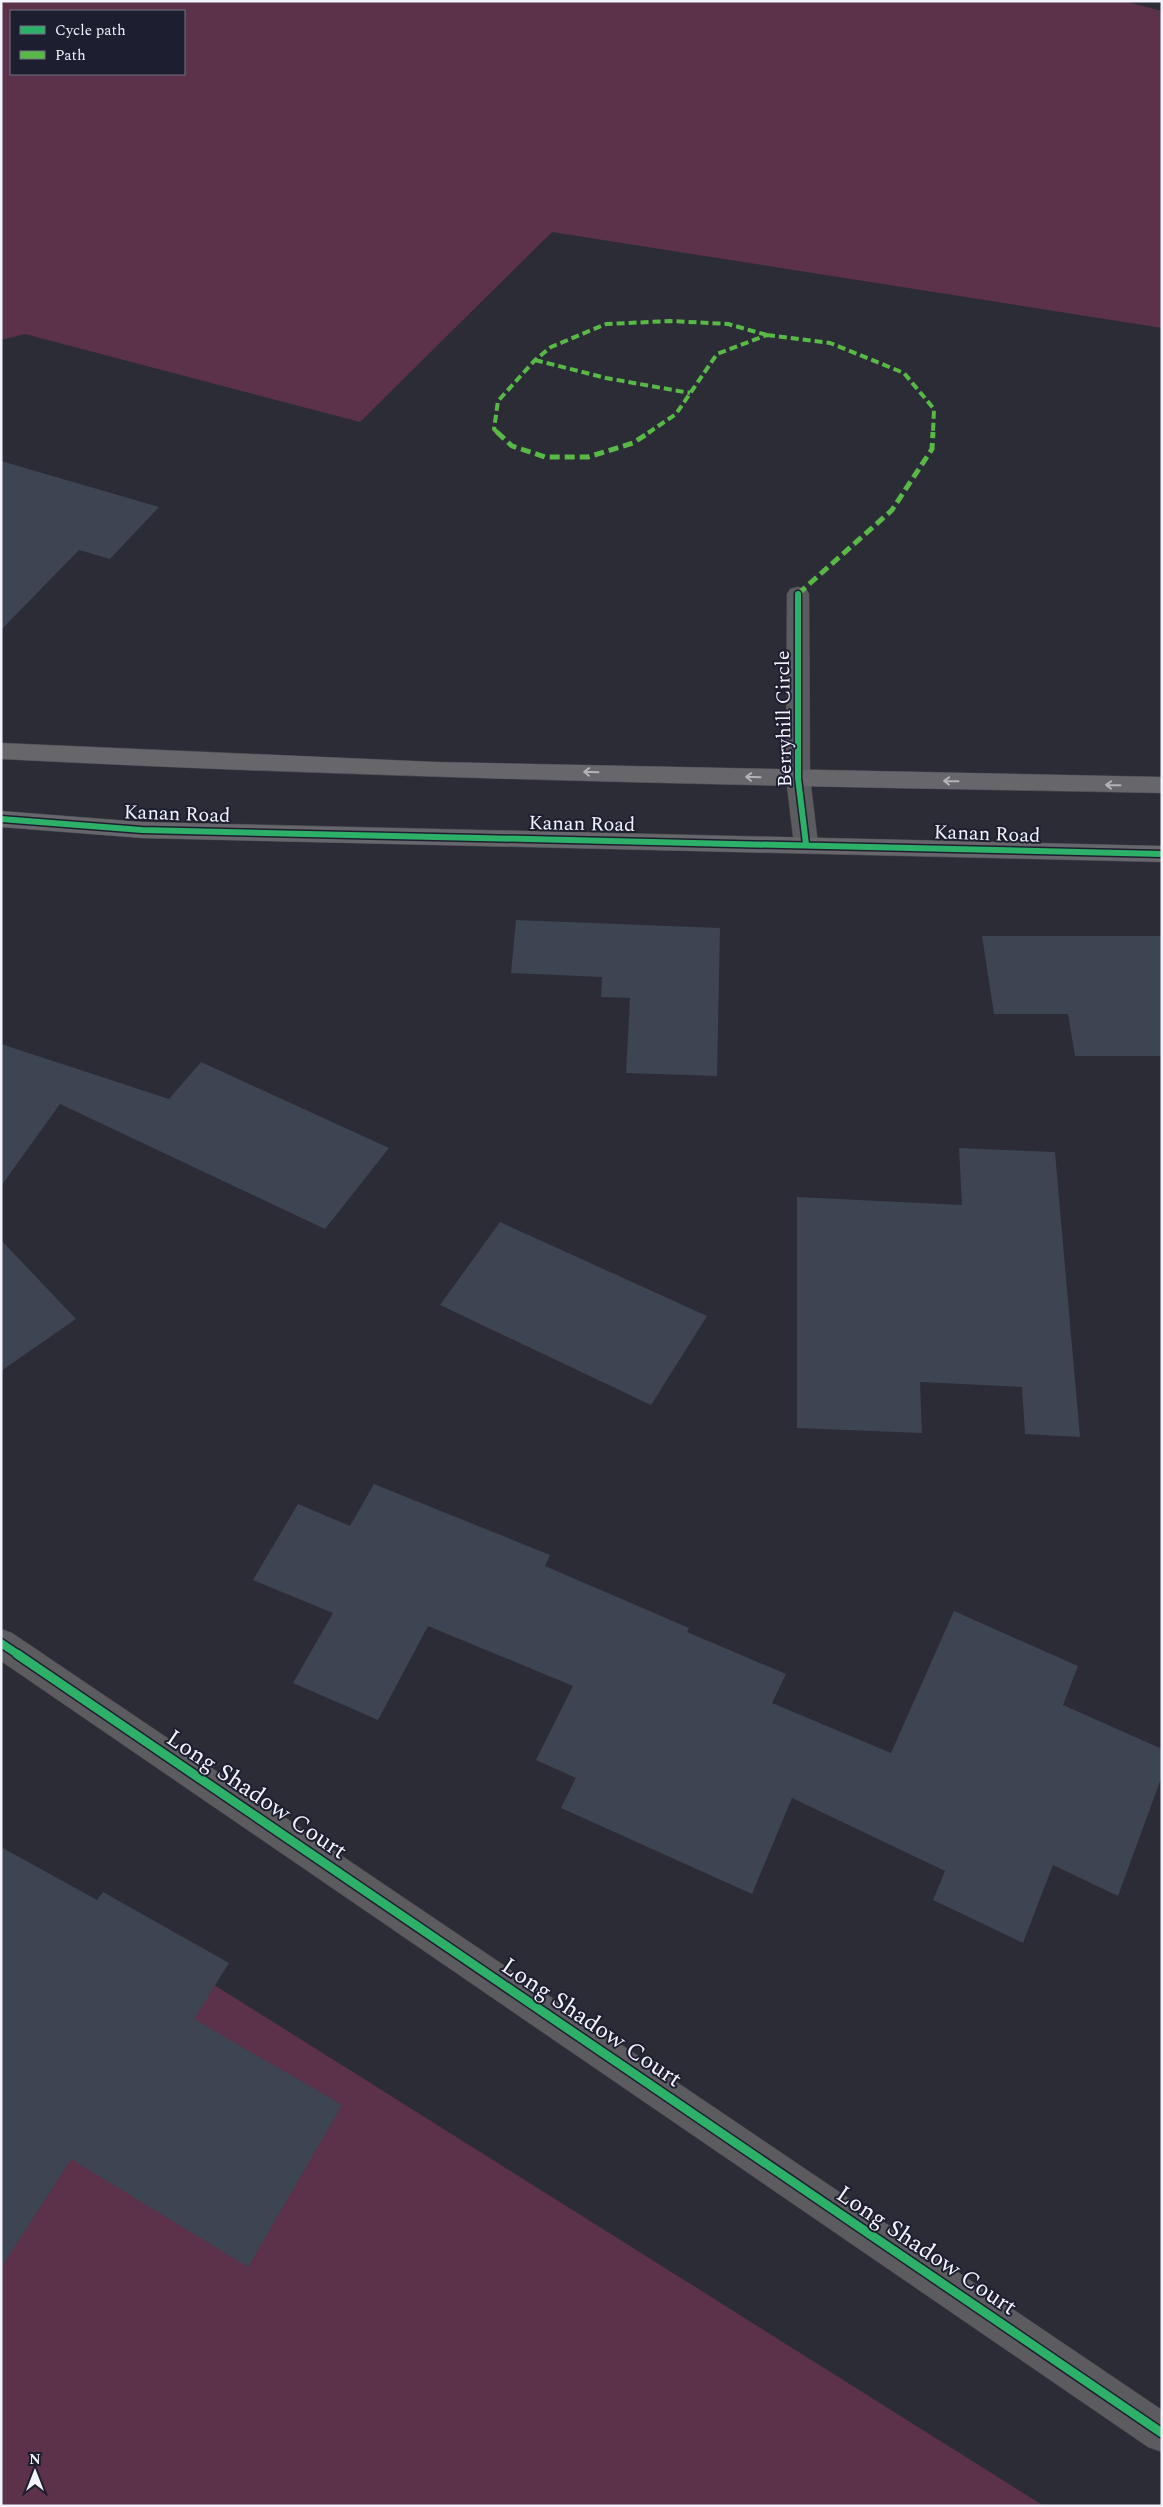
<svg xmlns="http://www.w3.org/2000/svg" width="1163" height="2507" font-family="Spectral,serif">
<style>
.green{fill:#5b324a;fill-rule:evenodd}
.building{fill:#3c4551}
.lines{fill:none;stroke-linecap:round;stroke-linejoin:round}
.minor-casing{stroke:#484951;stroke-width:1}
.secondary-casing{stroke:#484951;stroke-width:1}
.minor{fill:#5c5b5f;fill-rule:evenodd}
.secondary{fill:#67666a;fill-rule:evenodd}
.quiet-far1{stroke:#58b947;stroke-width:4;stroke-dasharray:8 4;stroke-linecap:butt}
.quiet{stroke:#58b947;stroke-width:5;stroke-dasharray:10 5;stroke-linecap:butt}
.cycleway-far2-casing{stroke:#1d1f30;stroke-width:9}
.cycleway-far1-casing{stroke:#1d1f30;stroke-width:11}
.cycleway-casing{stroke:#1d1f30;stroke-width:12}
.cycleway-far2{stroke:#2db169;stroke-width:6}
.cycleway-far1{stroke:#2db169;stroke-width:8}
.cycleway{stroke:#2db169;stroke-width:9}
.oneway{stroke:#b3b4bb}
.labels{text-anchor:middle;stroke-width:4;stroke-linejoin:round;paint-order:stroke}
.street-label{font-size:20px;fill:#f2f3fd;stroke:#1d1f30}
.near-street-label{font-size:24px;fill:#f2f3fd;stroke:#1d1f30}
</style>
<rect width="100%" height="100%" fill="#2b2c36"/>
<!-- green -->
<path class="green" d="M1,1h1123l38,10v317l-610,-96 -192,190 -335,-88 -24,6zM11,11h173v63h-173z
M1,1851l1043,655h-1043z"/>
<!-- building -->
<path class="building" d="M1,461l158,46 -49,52 -31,-9 -78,80z
M516,920l204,8 -3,148 -91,-3 4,-75 -29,-1 1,-20 -91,-4z
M982,936h180v120h-87l-7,-42h-74z
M1,1044l168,55 32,-37 188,86 -64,81 -265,-125 -59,82z
M959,1148l96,4 25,285 -55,-3 -3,-47 -102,-5 2,51 -125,-5v-231l165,8z
M500,1222l207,94 -56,89 -211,-100z
M1,1240l75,79 -75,52z
M374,1484l176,71 -5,11 144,62 -2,4 99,42 -14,29 119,50 63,-142 124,55 -15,39 99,44v27l-44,120 -65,-31 -30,78 -90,-43 12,-29 -153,-73 -40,96 -191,-86 15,-30 -40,-18 37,-74 -145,-60 -50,94 -85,-37 40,-70 -80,-33 45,-76 52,22z
M1,1847l96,53 6,-8 126,71 -35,56 148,86 -94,162 -177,-108 -70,109z"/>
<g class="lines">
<defs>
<path id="minor" d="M798,587l8,2 3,5 1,184 8,66 -4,6 -8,2 -8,-2 -4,-6 -8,-66 1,-184 3,-5z
M1,1629l11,4 1150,777v42l-14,-5 -1147,-786z"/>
<path id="secondary" d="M1,743l435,19 726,15v16c-387,-7 -774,-14 -1161,-34z
M1,811l141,11 1020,24v16l-1020,-24 -141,-11z"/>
</defs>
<!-- minor casing -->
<use href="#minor" class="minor-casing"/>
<!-- secondary casing -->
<use href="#secondary" class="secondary-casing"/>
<!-- minor -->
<use href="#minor" class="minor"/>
<!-- secondary -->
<use href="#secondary" class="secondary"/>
<!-- quiet-far1 -->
<path class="quiet-far1" d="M767,335l63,8 74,30 30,36 -1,24
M535,360l71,18 84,15
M498,433l-4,-4 4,-28 37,-41 16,-13 55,-23 64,-3 58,3 39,11
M648,433l28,-19 41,-60 50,-19"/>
<!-- quiet -->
<path class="quiet" d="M497,432l15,14 33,11h43l45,-14 17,-11
M798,594l94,-84 40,-61 1,-17"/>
<defs>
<path id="cycleway-far2" d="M798,594v184l8,66
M1,819l141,11 1020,24"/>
<path id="cycleway-far1" d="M1,1643l18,12"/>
<path id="cycleway" d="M17,1654l1145,779"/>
</defs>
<!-- cycleway-far2 casing -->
<use href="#cycleway-far2" class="cycleway-far2-casing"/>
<!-- cycleway-far1 casing -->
<use href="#cycleway-far1" class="cycleway-far1-casing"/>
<!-- cycleway casing -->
<use href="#cycleway" class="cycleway-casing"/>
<!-- cycleway-far2 -->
<use href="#cycleway-far2" class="cycleway-far2"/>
<!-- cycleway-far1 -->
<use href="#cycleway-far1" class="cycleway-far1"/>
<!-- cycleway -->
<use href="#cycleway" class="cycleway"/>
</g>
<!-- one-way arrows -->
<defs><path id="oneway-shaft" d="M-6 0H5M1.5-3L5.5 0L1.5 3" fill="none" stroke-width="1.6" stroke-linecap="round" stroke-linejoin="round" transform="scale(1.25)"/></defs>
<g class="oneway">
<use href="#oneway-shaft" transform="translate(591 772) rotate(-178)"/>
<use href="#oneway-shaft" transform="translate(753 777) rotate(-178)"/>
<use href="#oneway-shaft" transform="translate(951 781) rotate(-179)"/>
<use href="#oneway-shaft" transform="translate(1113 785) rotate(-179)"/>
</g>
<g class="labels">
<!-- street labels -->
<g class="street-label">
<text transform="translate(783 719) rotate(-91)" y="7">Berryhill Circle</text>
<text transform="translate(177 813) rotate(2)" y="7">Kanan Road</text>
<text transform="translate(582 823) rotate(1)" y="7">Kanan Road</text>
<text transform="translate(987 833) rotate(2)" y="7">Kanan Road</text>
</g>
<!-- near-street labels -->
<g class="near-street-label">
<text transform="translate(257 1794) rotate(34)" y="8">Long Shadow Court</text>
<text transform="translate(592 2022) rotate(34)" y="8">Long Shadow Court</text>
<text transform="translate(927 2250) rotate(34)" y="8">Long Shadow Court</text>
</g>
</g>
<!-- border -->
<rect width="1163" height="2507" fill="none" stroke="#f2f3fd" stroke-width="5"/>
<!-- legend -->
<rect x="10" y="10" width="175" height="65" fill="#1d1f30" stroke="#727482"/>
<rect x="20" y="26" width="25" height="8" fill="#2db169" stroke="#727482"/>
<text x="55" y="35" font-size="15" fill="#f2f3fd">Cycle path</text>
<rect x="20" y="51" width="25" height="8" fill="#58b947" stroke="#727482"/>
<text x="55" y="60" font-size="15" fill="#f2f3fd">Path</text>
<!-- north arrow -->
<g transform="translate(35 2472)" stroke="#1d1f30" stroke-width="4" paint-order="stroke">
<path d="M0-4L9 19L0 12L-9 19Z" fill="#f2f3fd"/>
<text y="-8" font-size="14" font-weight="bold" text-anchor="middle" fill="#f2f3fd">N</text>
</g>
</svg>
